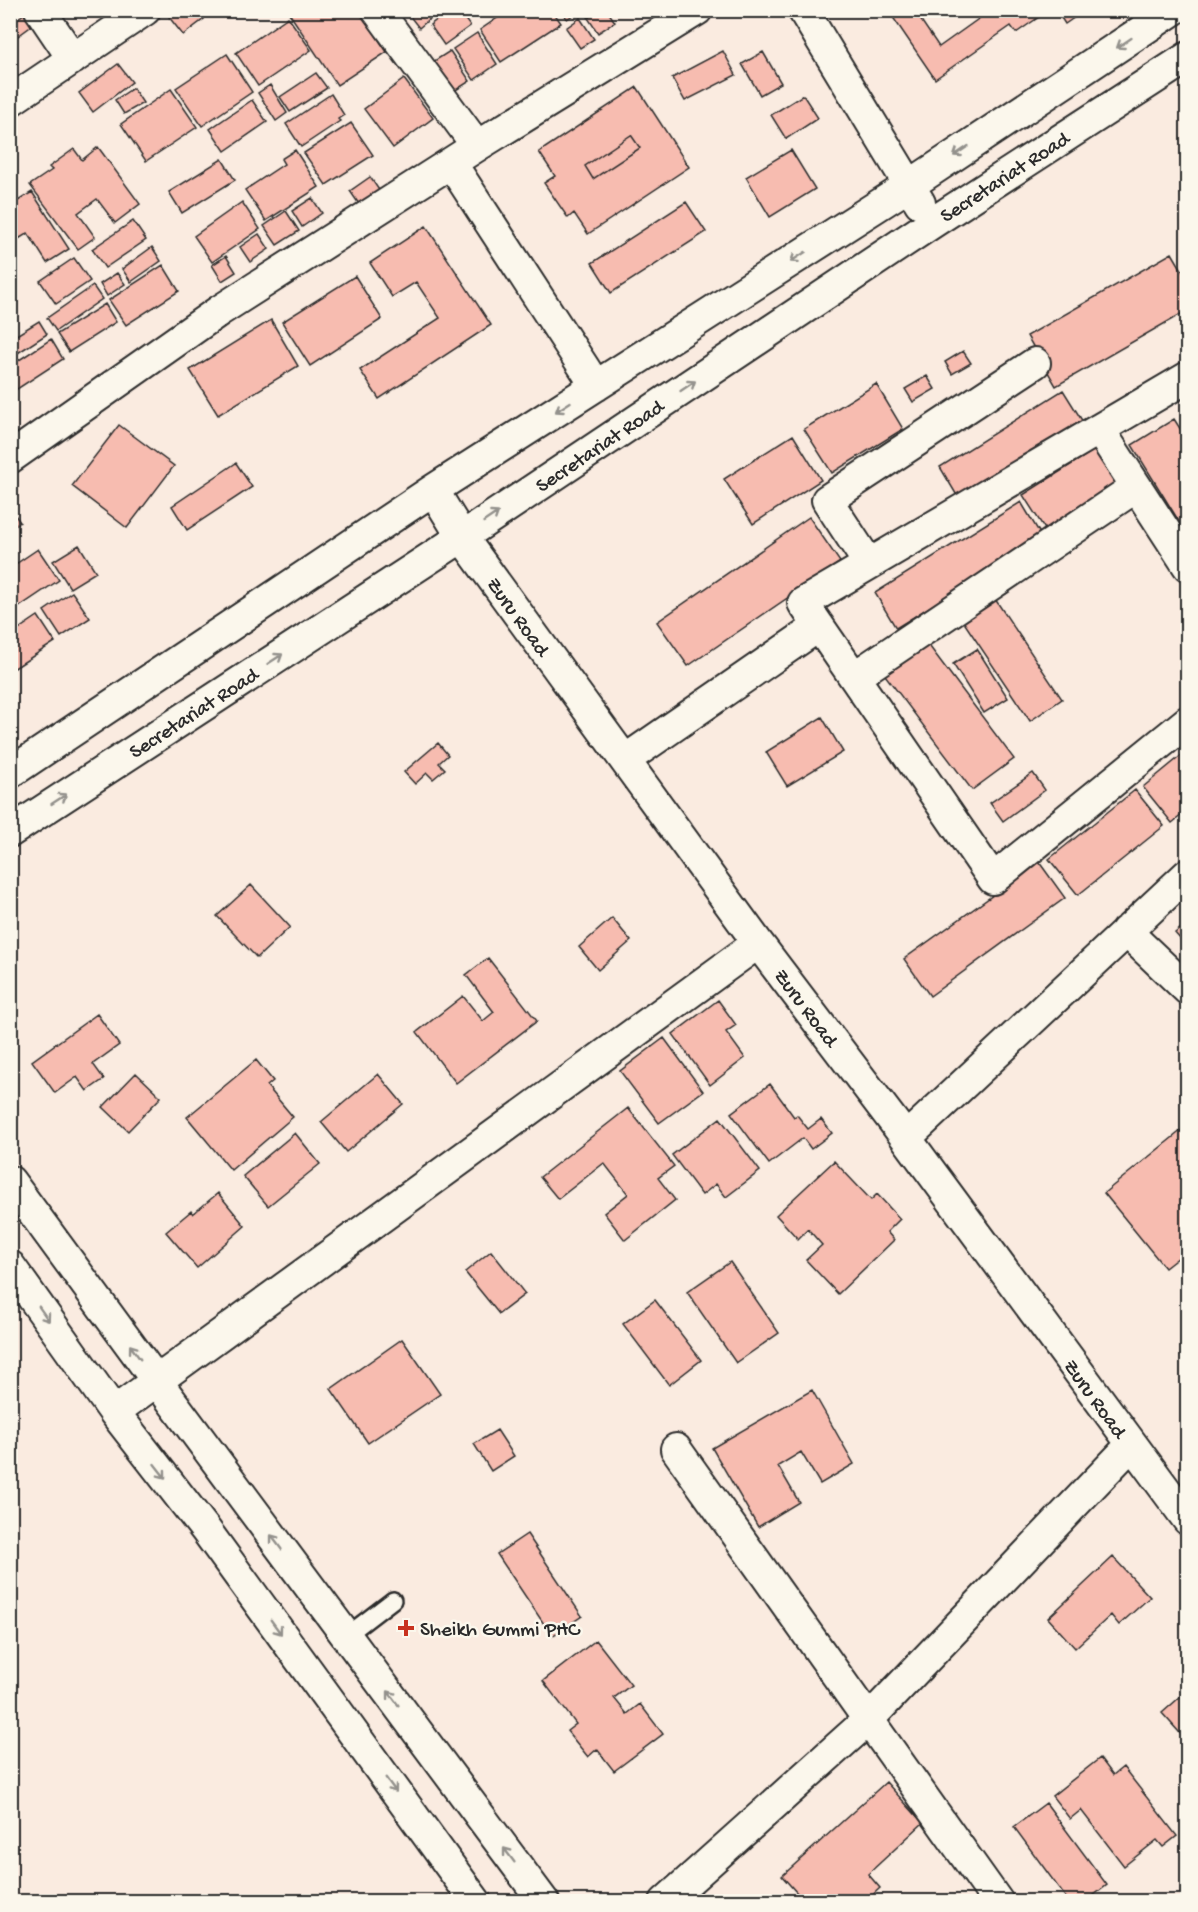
<svg xmlns="http://www.w3.org/2000/svg" width="1198" height="1912" font-family="'Gochi Hand',sans-serif">
<style>
.building{fill:#f7bcb0;stroke:#2b2b2b;stroke-width:1.5;fill-rule:evenodd}
.lines{fill:none;stroke-linecap:round;stroke-linejoin:round}
.service-casing{stroke:#2b2b2b;stroke-width:20}
.minor-casing{stroke:#2b2b2b;stroke-width:34}
.service{stroke:#fbf7ec;stroke-width:15}
.minor{stroke:#fbf7ec;stroke-width:30}
.oneway{stroke:#93918c}
.poi-dot{fill:#c8321e;stroke:#fbf7ec;stroke-width:2}
.labels{text-anchor:middle;stroke-width:5;stroke-linejoin:round;paint-order:stroke}
.street-label{font-size:21px;fill:#2b2b2b;stroke:#fbf7ec}
.poi-label{font-size:21px;fill:#2b2b2b;stroke:#fbf7ec;text-anchor:start}
</style>
<rect width="100%" height="100%" fill="#faebe0"/>
<filter id="ink" filterUnits="userSpaceOnUse"><feTurbulence type="fractalNoise" baseFrequency=".0167" numOctaves="2"/><feDisplacementMap in="SourceGraphic" scale="12" xChannelSelector="R" yChannelSelector="G"/><feConvolveMatrix kernelMatrix="1 2 1 2 8 2 1 2 1" color-interpolation-filters="sRGB"/></filter>
<g filter="url(#ink)">
<!-- building -->
<path class="building" d="M177,10h20l7,9 -21,16 -14,-18z
M287,10h72l28,42 -50,33z
M405,10h35l-21,18z
M450,10h8l12,16 -26,19 -14,-20z
M509,10h43l9,13 -60,39 -21,-32z
M562,10h18l-13,9z
M598,10h9l8,12 -17,11 -10,-15z
M888,10h26l25,37 52,-37h58l-33,23 -5,-7 -76,53z
M1056,10h29l-20,14z
M28,11l9,11 -19,14 -8,-12z
M288,17l23,33 -53,36 -22,-33z
M580,18l14,21 -14,9 -14,-20z
M477,33l20,31 -23,16 -21,-31z
M450,51l20,30 -22,14 -20,-30z
M723,51l13,24 -51,26 -13,-23z
M763,52l18,31 -21,12 -18,-31z
M227,54l25,38 -50,34 -26,-38z
M118,64l14,18 -39,30 -14,-19z
M316,73l11,15 -37,24 -10,-15z
M404,79l29,39 -40,30 -29,-39z
M270,85l17,28 -11,8 -18,-28z
M637,87l52,80 -101,67 -14,-21 -6,5 -24,-35 11,-7 -16,-24zM631,135l9,13 -47,31 -8,-13z
M133,88l10,15 -19,11 -9,-14z
M171,89l26,38 -51,34 -25,-37z
M331,94l13,21 -6,4 2,2 -39,26 -15,-23z
M803,95l15,23 -32,21 -15,-24z
M252,100l15,22 -42,29 -15,-22z
M351,123l22,32 -47,30 -22,-32z
M631,135l9,13 -47,31 -8,-13z
M98,147l42,57 -25,19 -18,-24 -19,14 17,24 -17,12 -48,-64 22,-15 -3,-3 25,-18 8,11z
M295,150l24,37 -53,34 -21,-31 39,-26 -3,-5z
M791,150l24,39 -45,28 -24,-40z
M222,159l13,21 -53,33 -13,-21z
M370,177l11,16 -20,14 -11,-16z
M32,192l37,57 -22,14 -19,-30 -16,10 5,7 -7,4v-48z
M312,198l10,15 -20,14 -10,-16z
M242,202l18,27 -48,33 -18,-26z
M686,202l20,30 -95,61 -19,-30z
M286,211l13,20 -22,14 -13,-19z
M133,221l13,19 -41,28 -13,-19z
M426,226l65,99 -112,74 -19,-29 80,-52 -24,-36 -24,15 -22,-34z
M259,234l10,15 -19,13 -10,-15z
M152,247l9,14 -30,21 -9,-13z
M1172,253l16,27v30l-132,76 -29,-50z
M226,256l10,16 -14,9 -10,-16z
M74,258l16,23 -34,23 -16,-23z
M163,265l16,26 -53,34 -17,-25z
M117,273l8,11 -18,12 -7,-12z
M355,276l27,43 -72,47 -28,-44z
M93,286l9,13 -46,32 -9,-13z
M105,304l11,18 -47,30 -12,-18z
M271,320l27,46 -80,49 -28,-45z
M39,321l8,13 -37,24v-19z
M51,339l12,20 -49,32 -4,-5v-20z
M963,351l8,12 -19,11 -7,-12z
M927,376l8,13 -22,13 -8,-13z
M876,384l27,45 -71,44 -28,-44z
M1063,390l20,32 -124,77 -19,-32z
M1174,419l14,22v95l-56,-91z
M119,425l55,41 -47,62 -55,-42z
M793,435l28,45 -68,44 -29,-45z
M1099,447l24,38 -75,49 -25,-39z
M236,463l16,24 -65,43 -15,-24z
M1021,502l21,35 -146,91 -21,-35z
M10,508l10,14 -10,7z
M809,517l31,45 -152,104 -31,-44z
M79,545l17,27 -26,16 -17,-27z
M38,549l21,31 -49,33v-45z
M72,592l18,26 -29,19 -17,-26z
M993,596l69,103 -32,22 -69,-103z
M38,616l17,26 -45,29v-36z
M927,643l87,116 -42,31 -87,-115z
M977,649l31,49 -24,15 -31,-49z
M822,717l21,35 -56,34 -21,-34z
M438,743l10,12 -9,8 6,6 -12,10 -6,-6 -12,11 -11,-12z
M1188,750v60l-16,13 -29,-36z
M1033,773l12,17 -42,31 -13,-18z
M1135,790l29,36 -86,69 -29,-36z
M1039,862l26,36 -135,98 -26,-37z
M251,885l39,42 -33,31 -40,-42z
M612,918l19,23 -33,29 -19,-23z
M1188,922v26l-13,-15z
M488,958l49,63 -81,62 -39,-51 46,-36 20,25 11,-9 -28,-37z
M718,1000l18,25 -10,7 19,26 -35,27 -37,-51z
M97,1014l22,31 -26,19 11,15 -17,12 -10,-14 -22,16 -23,-32z
M664,1038l39,53 -44,32 -39,-52z
M256,1060l17,21 -6,5 26,31 -62,53 -44,-53z
M136,1073l25,24 -33,34 -25,-24z
M378,1074l25,30 -57,48 -25,-30z
M770,1084l24,33 3,-2 11,14 13,-10 11,14 -21,16 -8,-11 -34,26 -38,-51z
M628,1108l46,58 -16,12 17,22 -50,40 -21,-27 24,-19 -24,-31 -46,36 -18,-22z
M720,1118l40,53 -34,26 -10,-13 -14,11 -30,-40z
M1188,1125v125l-23,18 -61,-75z
M295,1133l25,31 -52,42 -25,-30z
M834,1161l37,39 6,-6 23,25 -13,13 7,8 -56,54 -32,-34 16,-15 -14,-16 -10,10 -22,-24z
M218,1193l27,33 -48,42 -31,-36 25,-21 2,3z
M491,1251l34,43 -26,20 -34,-42z
M730,1262l49,71 -43,30 -49,-71z
M655,1300l46,60 -32,25 -46,-61z
M402,1339l38,55 -72,49 -37,-54z
M812,1390l42,74 -34,20 -19,-32 -23,14 21,36 -41,25 -46,-79z
M497,1430l17,26 -23,15 -17,-27z
M527,1534l55,82 -30,20 -55,-82z
M1113,1557l37,40 -31,28 -8,-10 -36,33 -27,-30z
M596,1640l35,45 -17,13 13,16 13,-10 23,30 -49,37 -17,-22 -9,8 -21,-26 9,-7 -33,-43z
M1188,1690v52l-26,-29z
M1100,1758l13,17 10,-8 54,69 -14,11 -6,-7 -33,26 -43,-56 -11,9 -18,-23z
M886,1782l37,41 -55,51 12,14 -15,14h-60l-23,-26z
M1046,1803l61,82 -22,17h-16l-55,-75z"/>
<g class="lines">
<defs>
<path id="service" d="M346,1636l47,-36"/>
<path id="minor" d="M40,10l33,49
M377,10l100,136
M803,10l117,193
M10,101l135,-91
M451,163l145,223
M1188,377l-385,226 190,276 195,-158
M1099,429l89,137
M10,458l209,-147 258,-165 220,-136
M433,490l29,47 296,406 148,195 282,382
M869,564l-42,-64 208,-137
M854,677l282,-190
M625,760l194,-134
M10,773l423,-283 477,-305 263,-175
M10,832l452,-295 470,-314 256,-166
M1126,931l62,59
M906,1138l282,-264
M10,1181l146,199 388,522
M10,1266l104,146 91,117 271,373
M114,1412l644,-469
M676,1449l322,453
M665,1902l203,-182 263,-275"/>
</defs>
<!-- service casing -->
<use href="#service" class="service-casing"/>
<!-- minor casing -->
<use href="#minor" class="minor-casing"/>
<!-- service -->
<use href="#service" class="service"/>
<!-- minor -->
<use href="#minor" class="minor"/>
</g>
<!-- one-way arrows -->
<defs><path id="oneway-shaft" d="M-6 0H5M1.5-3L5.5 0L1.5 3" fill="none" stroke-width="1.6" stroke-linecap="round" stroke-linejoin="round" transform="scale(1.5)"/></defs>
<g class="oneway">
<use href="#oneway-shaft" transform="translate(1124 43) rotate(146)"/>
<use href="#oneway-shaft" transform="translate(961 151) rotate(146)"/>
<use href="#oneway-shaft" transform="translate(798 257) rotate(147)"/>
<use href="#oneway-shaft" transform="translate(688 386) rotate(-34)"/>
<use href="#oneway-shaft" transform="translate(563 407) rotate(147)"/>
<use href="#oneway-shaft" transform="translate(491 517) rotate(-34)"/>
<use href="#oneway-shaft" transform="translate(275 659) rotate(-33)"/>
<use href="#oneway-shaft" transform="translate(59 799) rotate(-33)"/>
<use href="#oneway-shaft" transform="translate(44 1314) rotate(55)"/>
<use href="#oneway-shaft" transform="translate(135 1352) rotate(-126)"/>
<use href="#oneway-shaft" transform="translate(160 1471) rotate(52)"/>
<use href="#oneway-shaft" transform="translate(276 1542) rotate(-127)"/>
<use href="#oneway-shaft" transform="translate(276 1627) rotate(54)"/>
<use href="#oneway-shaft" transform="translate(393 1698) rotate(-127)"/>
<use href="#oneway-shaft" transform="translate(391 1785) rotate(54)"/>
<use href="#oneway-shaft" transform="translate(509 1855) rotate(-127)"/>
</g>
</g>
<!-- markers -->
<path class="poi-dot" d="M403 1619h6v6h6v6h-6v6h-6v-6h-6v-6h6z"/>
<g class="labels">
<!-- street labels -->
<g class="street-label">
<text transform="translate(1004 176) rotate(-33)" y="7">Secretariat Road</text>
<text transform="translate(599 445) rotate(-34)" y="7">Secretariat Road</text>
<text transform="translate(519 616) rotate(54)" y="7">Zuru Road</text>
<text transform="translate(193 712) rotate(-33)" y="7">Secretariat Road</text>
<text transform="translate(807 1007) rotate(53)" y="7">Zuru Road</text>
<text transform="translate(1096 1398) rotate(54)" y="7">Zuru Road</text>
</g>
<!-- poi labels -->
<g class="poi-label">
<text x="420" y="1635">Sheikh Gummi PHC</text>
</g>
</g>
<!-- margin -->
<rect width="1198" height="1912" fill="none" stroke="#fbf7ec" stroke-width="36"/>
<rect x="18" y="18" width="1162" height="1876" fill="none" stroke="#2b2b2b" stroke-width="2" filter="url(#ink)"/>
</svg>
